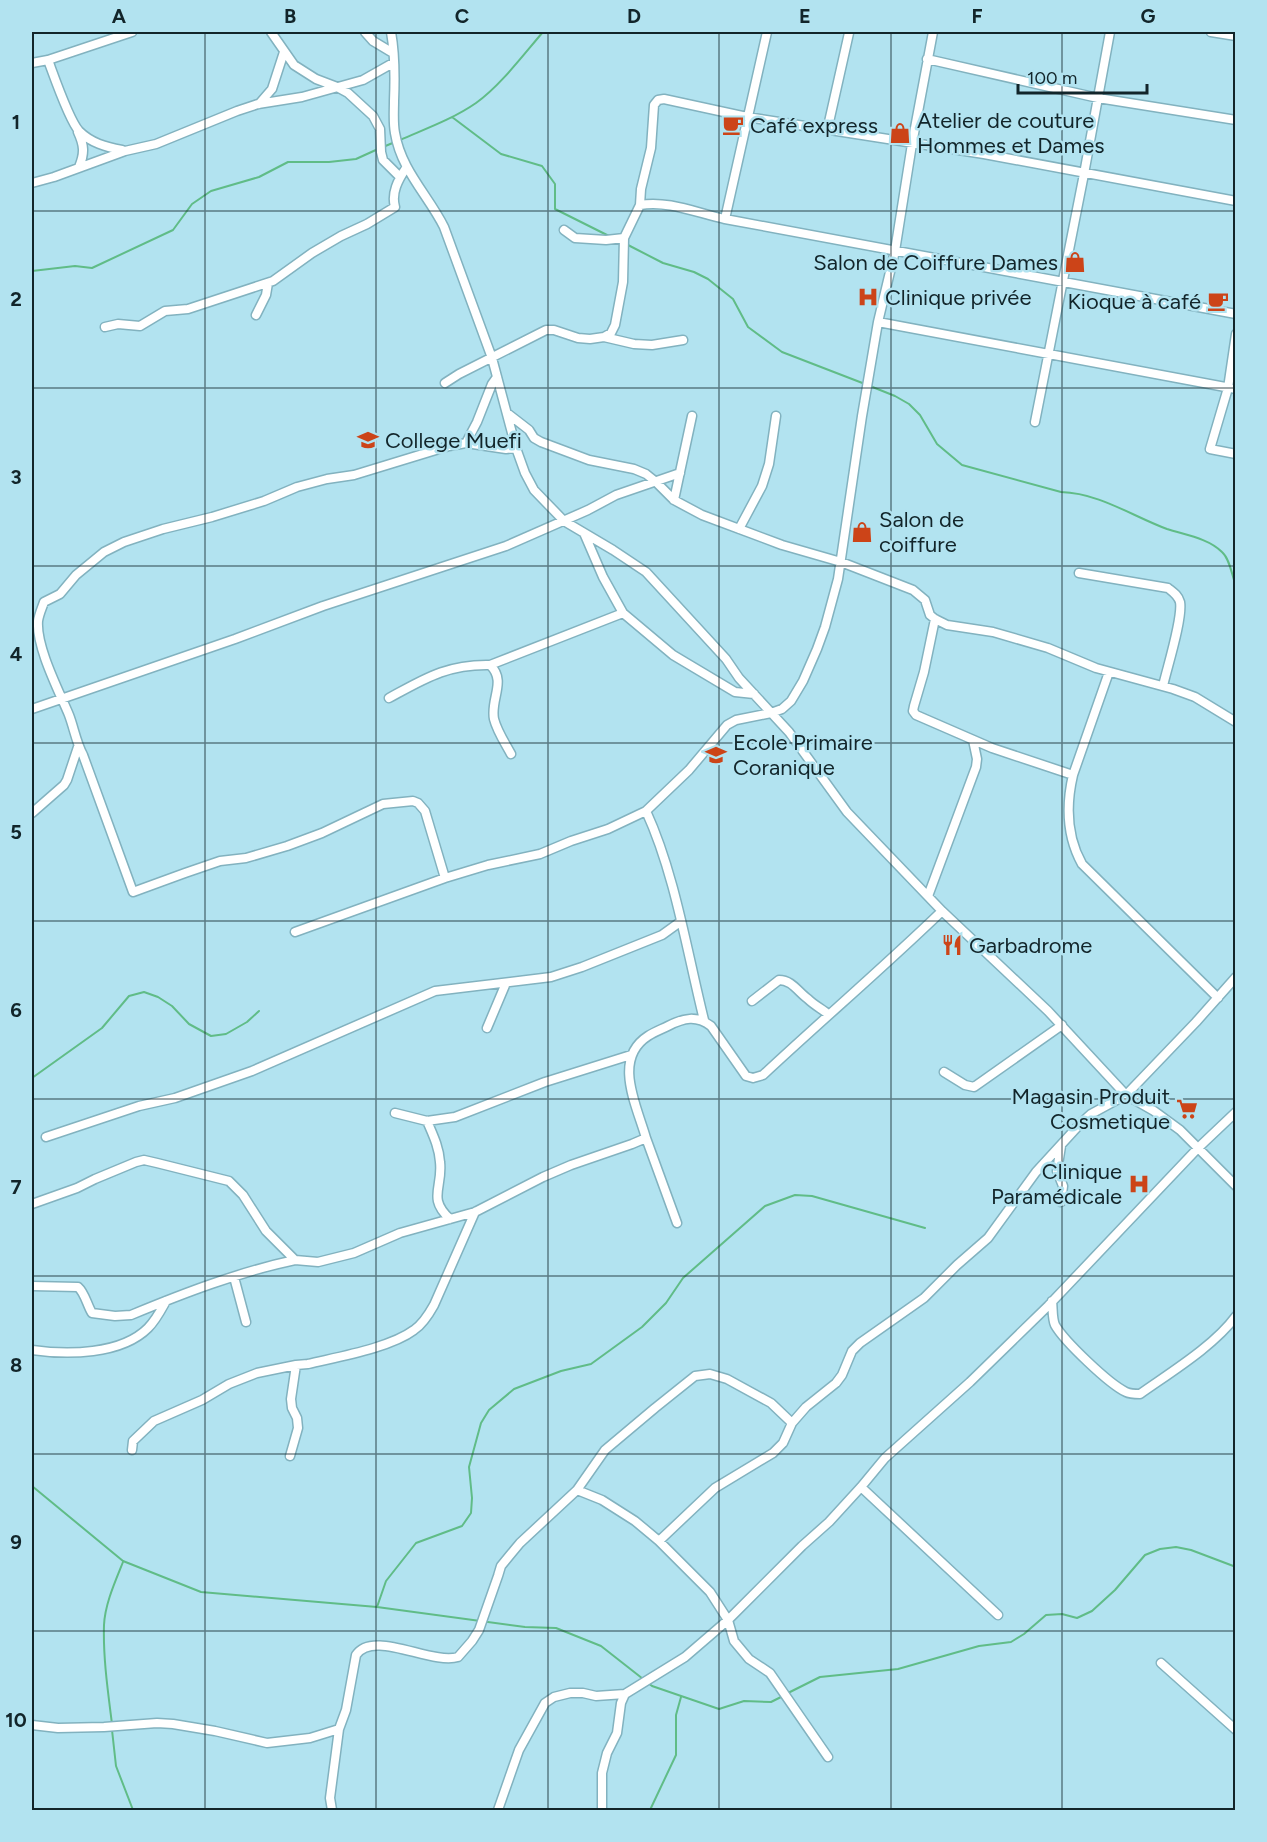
<svg xmlns="http://www.w3.org/2000/svg" width="1267" height="1842" font-family="Figtree,sans-serif">
<style>
.lines{fill:none;stroke-linecap:round;stroke-linejoin:round}
.stream{stroke:#60bc87;stroke-width:2}
.minor-casing{stroke:#82b2bf;stroke-width:11}
.minor{stroke:#fff;stroke-width:8}
.grid{fill:none;stroke:#12252a;stroke-width:1.5;stroke-opacity:0.55}
.labels{text-anchor:middle;stroke-width:5;stroke-linejoin:round;paint-order:stroke}
.poi-label{font-size:22px;fill:#12252a;stroke:#b2e3f0;text-anchor:start}
.neatline{fill:none;stroke:#12252a;stroke-width:2}
.grid-label{font-size:20px;text-anchor:middle;font-weight:bold;fill:#12252a}
</style>
<rect width="100%" height="100%" fill="#b2e3f0"/>
<g class="lines">
<!-- stream -->
<path class="stream" d="M452,117l49,37 41,12 13,18v25l54,27
M400,140c25,-11 53,-21 76,-37 24,-17 48,-49 67,-71
M383,147l12,-5
M628,245l35,18 31,9 14,7 25,20 15,28 34,25 83,32
M32,271l43,-5 17,2 81,-38 19,-26 19,-13 48,-14 29,-15h41l27,-3 22,-10
M870,386l25,10 14,8 11,11 17,29 25,21 99,27c38,1 71,24 106,37 18,6 41,9 55,23 8,7 10,24 14,34
M32,1078l70,-50 27,-32 15,-4 14,5 14,9 17,18 22,12 15,-2 21,-12 12,-11
M32,1486l91,75 78,31 176,15 148,20 31,1 45,18 51,40 67,23 25,-8 27,1 12,-6
M377,1607l9,-26 30,-38 46,-17 9,-13 1,-15 -3,-31 12,-44 8,-13 25,-21 47,-18 30,-7 51,-37 24,-24 17,-25 82,-72 30,-11 17,1 113,32
M788,1693l32,-16 78,-8 81,-23 32,-4 13,-8 22,-19 16,-1 15,4 15,-7 23,-21 30,-35 15,-6 16,-2 15,3 45,17
M112,1724c-4,-32 -9,-66 -8,-99 1,-21 11,-43 19,-63
M112,1730l4,36 17,44
M650,1810l26,-55v-40l5,-18"/>
<defs>
<path id="minor" d="M271,32l23,33 22,14 21,8 11,6 25,23 7,13 1,23 2,8 17,17
M365,32l8,9 20,12
M391,32c4,22 4,46 3,69 0,10 -1,22 1,32 6,37 33,62 49,94l48,131 24,90 9,25 9,17 30,31 49,29 33,22 80,87 13,19 50,54 58,80 95,99 106,100 78,84 28,16 26,19 56,56
M933,32l-21,112 -17,107 -17,71 358,67
M1211,32l25,4
M927,59l171,39 138,22
M48,60c6,16 21,60 31,71 12,12 27,16 43,19
M32,63l16,-3 84,-28
M259,104l13,-15 12,-37
M827,131l22,-98
M78,132c6,13 7,21 1,35
M32,183l22,-6 71,-26 31,-7 81,-33 21,-7 44,-7 61,-17 30,-17
M640,205l1,-16 10,-41 3,-43 4,-5 6,-1 83,18 237,37 252,47
M725,219l42,-187
M564,230l11,8 31,2 18,-2
M256,315l10,-20 2,-12
M105,327l13,-3 22,2 25,-15 23,-2 85,-28 39,-28 29,-17 26,-12 28,-17c-4,-14 3,-27 11,-39
M1236,334l-8,54 -18,61 26,5
M604,337l30,7 18,1 31,-5
M445,383l14,-9 87,-44h8l24,8 12,1 14,-2 7,-4 4,-8 8,-43 1,-44 16,-33c28,-5 57,8 85,14l511,95
M507,413l22,17 5,8 7,4 48,18 45,9 12,5 10,8 18,18 28,15 80,30 59,17 72,28 12,10 5,15 5,4 12,6 46,7 55,16 48,20 77,21 22,8 41,25
M1035,422l49,-248 26,-142
M466,443l40,6 10,-1
M674,500l18,-84
M739,529l23,-43 7,-22 7,-48
M584,533l19,44 20,36 50,42 62,37 19,2
M1079,573l89,15c5,4 10,7 12,14 3,16 -13,66 -17,84
M935,619l-11,53 -10,34 -1,5 3,4 76,33 81,27
M490,665c17,16 0,34 4,54 3,12 11,24 17,35
M1109,672l-36,103c-7,30 -6,62 9,89l136,134
M389,698c35,-19 58,-34 101,-33l133,-52
M32,709l203,-70 88,-33 183,-60 82,-36 28,-15 64,-22
M646,811c29,63 41,141 58,209
M32,813l32,-28 3,-5 11,-33
M445,878l-20,-67 -7,-8 -5,-2 -30,3 -61,29 -35,13 -41,12 -26,3 -35,12 -52,19 -50,-137c-7,-13 -9,-27 -14,-40 -10,-24 -33,-68 -31,-94 1,-7 4,-13 6,-19l16,-8 16,-19 28,-23 20,-10 39,-13 49,-12 52,-16 33,-14 30,-8 27,-4 95,-29 17,-3 11,-21 15,-38 5,-7
M928,896l48,-129 1,-8 -4,-19
M295,932l150,-54 43,-13 52,-11 31,-13 37,-12 38,-18 43,-41 38,-45 9,-5 35,-7 11,-4 9,-8 12,-20 14,-32 8,-22 13,-48 24,-163 16,-94
M752,1001l27,-21c13,0 19,12 29,19 6,6 14,10 20,15
M487,1028l19,-45
M944,1072l21,13 9,2 88,-62
M395,1113l32,8 28,-4 90,-35 86,-27
M427,1121c6,14 12,26 13,41 3,26 -13,36 10,57
M46,1137l93,-31 36,-8 77,-27 183,-80 116,-14 31,-10 80,-32 18,-13
M646,1138c-9,-32 -34,-79 2,-102 6,-4 14,-7 20,-10 16,-8 28,-11 43,0l35,50 7,2 10,-3c59,-55 121,-108 179,-164
M1061,1202l2,-16 -6,-15 4,-25
M32,1204l45,-16 18,-9 41,-17 8,-2 13,3 72,18 14,14 23,36 29,29 23,2 36,-9 46,-20 75,-21 68,-35 28,-12 61,-21 14,-6 31,85
M234,1277l12,45
M32,1286l46,1c7,6 9,18 14,26l23,3 16,-1c53,-22 108,-43 164,-55
M1052,1301c1,8 0,17 3,24 9,16 54,59 71,67 4,2 9,2 14,2 31,-22 74,-48 96,-78
M32,1350c35,5 89,5 116,-22 8,-8 13,-18 18,-27
M132,1450l1,-9 21,-20 48,-21 27,-16 28,-11 39,-8
M290,1456l8,-28 -1,-10 -5,-10 -1,-9 5,-34 12,-1c29,-7 82,-16 106,-34 9,-6 15,-16 20,-25l41,-93
M861,1487l137,128
M577,1490l25,10 33,21 24,20 51,51 18,28 6,21 15,18 21,14 58,84
M659,1541l56,-53 58,-35 10,-10 9,-20 14,-16 30,-24 6,-8 10,-24 8,-8 64,-45 33,-33 31,-27 48,-66 44,-48 11,-10 35,-19 70,-73 40,-45
M1161,1663l75,67
M32,1725l26,3 46,-1 53,-4 16,1 42,7 52,12 43,-5 29,-9 7,-19 10,-55c17,-26 75,10 102,2l14,-16 7,-11 19,-54 3,-10 9,-11 10,-12 57,-53 28,-40 50,-42 40,-32 15,-2 17,5 44,24 21,20
M332,1810l-2,-12 9,-69
M498,1810l21,-60 26,-47 9,-6 16,-4h13l13,3 29,-2 60,-37 43,-37 74,-74 27,-24 32,-35 24,-29 85,-76 78,-76 150,-158 38,-36
M602,1810v-37l5,-20 10,-20 4,-30 4,-9"/>
</defs>
<!-- minor casing -->
<use href="#minor" class="minor-casing"/>
<!-- minor -->
<use href="#minor" class="minor"/>
</g>
<!-- grid -->
<path class="grid" d="M205,32v1778M376,32v1778M548,32v1778M719,32v1778M891,32v1778M1062,32v1778M32,211h1204M32,388h1204M32,566h1204M32,743h1204M32,921h1204M32,1099h1204M32,1276h1204M32,1454h1204M32,1631h1204"/>
<!-- icons -->
<defs>
<symbol id="cafe-bare" viewBox="-9 -9 18 18"><path d="M-5.5-4.5H6V0H3Q3 3.5 0 3.5H-2.5Q-5.5 3.5-5.5 0ZM3-3.2v2h1.7v-2ZM-6 4.5H4V6H-6Z" fill="#cc4418" stroke="#b2e3f0" stroke-width="2.5" paint-order="stroke"/></symbol>
<symbol id="shop-bare" viewBox="-9 -9 18 18"><path d="M-5-2.5h2.3a2.7 3.5 0 0 1 5.4 0H5L5.5 6h-11ZM-1.5-2.5h3a1.5 2.3 0 0 0-3 0Z" fill="#cc4418" stroke="#b2e3f0" stroke-width="2.5" paint-order="stroke"/></symbol>
<symbol id="hospital-bare" viewBox="-9 -9 18 18"><path d="M-5-5h3v3.5h4V-5h3V5h-3V1.5h-4V5h-3Z" fill="#cc4418" stroke="#b2e3f0" stroke-width="2.5" paint-order="stroke"/></symbol>
<symbol id="university-bare" viewBox="-9 -9 18 18"><path d="M0-5L7-2L0 1L-7-2ZM-4 1L0 2.5L4 1V4Q0 6-4 4Z" fill="#cc4418" stroke="#b2e3f0" stroke-width="2.5" paint-order="stroke"/></symbol>
<symbol id="school-bare" viewBox="-9 -9 18 18"><path d="M0-5L7-2L0 1L-7-2ZM-4 1L0 2.5L4 1V4Q0 6-4 4Z" fill="#cc4418" stroke="#b2e3f0" stroke-width="2.5" paint-order="stroke"/></symbol>
<symbol id="restaurant-bare" viewBox="-9 -9 18 18"><path d="M-5-6h1v4h1v-4h1v4h1v-4h1v5L-1.5 .5V6h-2V.5L-5-1ZM5-6V6H3V1.5H1.5Q1.5-4 5-6Z" fill="#cc4418" stroke="#b2e3f0" stroke-width="2.5" paint-order="stroke"/></symbol>
<symbol id="supermarket-bare" viewBox="-9 -9 18 18"><path d="M-6-5.5h2.5l.6 2H6L4.5 2H-2.5L-4.4-4H-6ZM-1.5 3.2a1.3 1.3 0 1 0 .1 0ZM3 3.2a1.3 1.3 0 1 0 .1 0Z" fill="#cc4418" stroke="#b2e3f0" stroke-width="2.5" paint-order="stroke"/></symbol>
</defs>
<g fill-rule="evenodd">
<use href="#cafe-bare" x="718" y="110" width="30" height="30"/>
<use href="#shop-bare" x="885" y="118" width="30" height="30"/>
<use href="#shop-bare" x="1060" y="247" width="30" height="30"/>
<use href="#hospital-bare" x="853" y="282" width="30" height="30"/>
<use href="#cafe-bare" x="1203" y="286" width="30" height="30"/>
<use href="#university-bare" x="353" y="425" width="30" height="30"/>
<use href="#shop-bare" x="847" y="517" width="30" height="30"/>
<use href="#school-bare" x="701" y="740" width="30" height="30"/>
<use href="#restaurant-bare" x="937" y="930" width="30" height="30"/>
<use href="#supermarket-bare" x="1172" y="1094" width="30" height="30"/>
<use href="#hospital-bare" x="1124" y="1169" width="30" height="30"/>
</g>
<g class="labels">
<!-- poi labels -->
<g class="poi-label">
<text x="917" y="128">Atelier de couture<tspan x="917" dy="25">Hommes et Dames</tspan></text>
<text x="750" y="133">Café express</text>
<text x="1058" y="270" text-anchor="end">Salon de Coiffure Dames</text>
<text x="885" y="305">Clinique privée</text>
<text x="1201" y="309" text-anchor="end">Kioque à café</text>
<text x="385" y="448">College Muefi</text>
<text x="879" y="527">Salon de<tspan x="879" dy="25">coiffure</tspan></text>
<text x="733" y="750">Ecole Primaire<tspan x="733" dy="25">Coranique</tspan></text>
<text x="969" y="953">Garbadrome</text>
<text x="1170" y="1104" text-anchor="end">Magasin Produit<tspan x="1170" dy="25">Cosmetique</tspan></text>
<text x="1122" y="1179" text-anchor="end">Clinique<tspan x="1122" dy="25">Paramédicale</tspan></text>
</g>
</g>
<!-- border -->
<rect width="1267" height="1842" fill="none" stroke="#b2e3f0" stroke-width="66"/>
<!-- scale -->
<path d="M1018 84v9h129v-9" fill="none" stroke="#12252a" stroke-width="3"/>
<text x="1027" y="84" font-size="18" fill="#12252a" stroke="#b2e3f0" stroke-width="4.5" paint-order="stroke">100 m</text>
<rect x="33" y="33" width="1201" height="1776" class="neatline"/>
<g class="grid-label">
<text x="119" y="23">A</text>
<text x="290" y="23">B</text>
<text x="462" y="23">C</text>
<text x="634" y="23">D</text>
<text x="805" y="23">E</text>
<text x="977" y="23">F</text>
<text x="1148" y="23">G</text>
<text x="16" y="129">1</text>
<text x="16" y="306">2</text>
<text x="16" y="484">3</text>
<text x="16" y="661">4</text>
<text x="16" y="839">5</text>
<text x="16" y="1017">6</text>
<text x="16" y="1194">7</text>
<text x="16" y="1372">8</text>
<text x="16" y="1549">9</text>
<text x="16" y="1727">10</text>
</g>
</svg>
